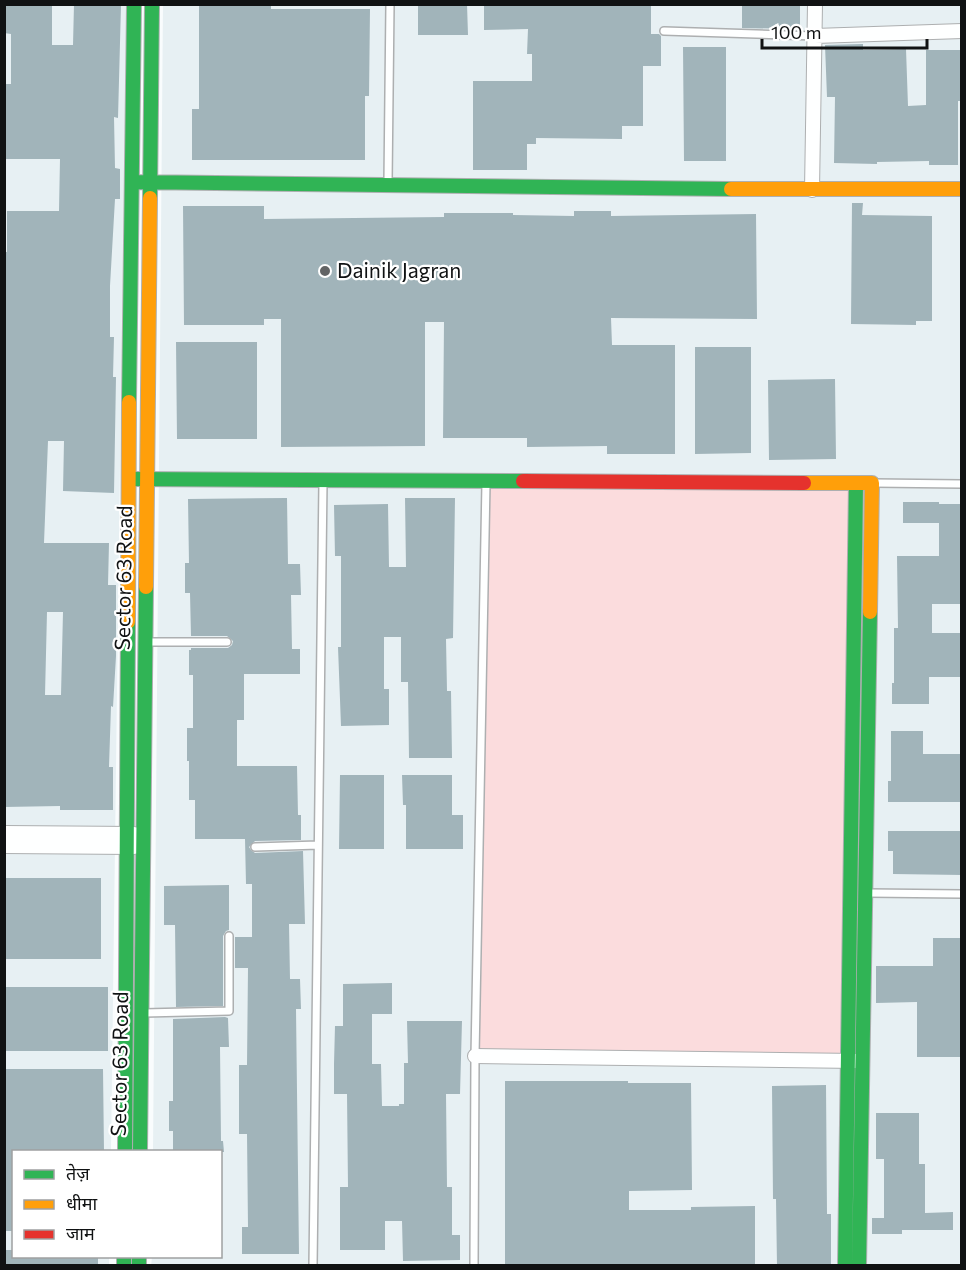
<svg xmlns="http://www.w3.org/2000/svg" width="966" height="1270" font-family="Commissioner,'Noto Sans Devanagari',sans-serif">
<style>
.built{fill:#e7f0f3}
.green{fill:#fbdcdd}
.building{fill:#a1b4ba;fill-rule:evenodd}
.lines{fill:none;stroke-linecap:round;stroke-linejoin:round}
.lane-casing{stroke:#adafb0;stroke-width:10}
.street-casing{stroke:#adafb0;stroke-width:16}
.fast-casing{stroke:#adafb0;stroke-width:16}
.slow-casing{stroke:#adafb0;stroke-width:16}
.jam-casing{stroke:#adafb0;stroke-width:16}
.lane{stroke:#feffff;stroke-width:7}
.street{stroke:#feffff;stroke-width:14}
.fast{stroke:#30b455;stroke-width:14}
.slow{stroke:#ff9f0a;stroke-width:14}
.jam{stroke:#e5322d;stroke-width:14}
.poi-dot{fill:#626465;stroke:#fff;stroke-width:2}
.labels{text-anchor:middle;stroke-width:4.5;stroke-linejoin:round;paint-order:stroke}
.poi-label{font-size:21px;fill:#101213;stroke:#fff;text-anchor:start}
.street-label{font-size:21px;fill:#101213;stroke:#fff}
</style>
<rect width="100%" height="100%" fill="#f9fcfd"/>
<!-- built -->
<path class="built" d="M5,5h121l-15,1146 -97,1v104l95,1v8l-104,1z
M163,5h798v1260l-810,1 1,-9 68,-1v-104l-67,-1z"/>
<!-- green -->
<path class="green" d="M486,481l386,2 -24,578 -373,-5z"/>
<!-- building -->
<path class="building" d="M4,4h48v41h21l1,-41 47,1 -3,113 -4,-1 1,51 5,1v30h-5l-5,87v51h4l-1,40h3l-2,116 -51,-2 1,-50h-16l-4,102h65l-1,42h8v71l-3,51 -2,-1 -2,61h4v43h-53v-4l-56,1v-555h3v-41h52l1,-52h-56l1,-75h6v-50l-7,-1zM47,612h16l-2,83h-16z
M418,4h49l1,31h-50z
M484,4h167v30h8l2,2v30h-18v60h-21v13l-86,-1v6h-9v26h-54v-89h59v-27h-5l1,-25 -44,1z
M742,4h58v25l-58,-1z
M199,6h72v3h99l-1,87h-4v64h-173v-51h7z
M863,44v6l43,-1 2,57 18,-1v-55h35v51h-3v64h-29v-4l-52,1v2l-43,-1 1,-66h-8l-2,-52z
M683,47h43v114h-42z
M852,203h11l-1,12 70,1v105h-16v4l-65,-1z
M183,206h81v13l180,-2v-4h69v2l61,1v-5h37v5l145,-2 1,105 -146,-1 1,27h63v109h-68v-8l-80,1v-9h-84l1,-116h-19v124l-144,1v-128h-17v6h-80z
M176,342h81v97h-80z
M695,347h56v106l-56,1z
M835,379l1,80 -67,1 -1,-80z
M287,498l1,66h12l1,31h-10l1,54h8v25h-56v46h-7v46h60l1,49h3v25l-46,1 -6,6 2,3 4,3 48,-2 2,73h-16l1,55h10l1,30h-5l3,245h-57v-27h6l-1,-93h-8v-69h8l1,-97h-13v-31h17v-53h-6l-1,-45h-50v-39h-6v-39h-2v-33h6v-53h-4v-25h2v-2h37l4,-3 1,-4 -6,-5h-36l-1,-43h-5v-30h4l-1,-64z
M405,498h50l-2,140 -7,1 1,52h4l1,67h-43l-1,-76h-7v-45h-17v52h5v36l-48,1 -3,-79h3v-91h-6l-1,-51 54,-1 1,63h17z
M903,502h36v2h23v100h-30v29h30v44h-33v27h-37v-21h2v-55h4l-1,-72h42v-33h-36z
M891,731h32v23h39v48h-74v-21h3z
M340,775h44v74h-45z
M402,775h50v40h11v34h-57v-44h-3z
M888,831h74v44l-69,-1v-23h-5z
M4,878h97v81h-97z
M229,885v45l-3,1 -3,5v70l-47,1 -1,-82h-11v-39z
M933,938h29v119h-45v-55l-41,1v-37h57z
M392,983v31h-20v50h9l1,42h17v-2h5v-41h4l-1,-42h55l-2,73h-14l1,93h5v48h8v25l-57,1 -1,-40h-17v29h-45v-63h8l-1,-93h-13v-30l1,-38h8v-42z
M4,987h104v64h-104z
M225,1017l3,1 1,29h-9l1,94h2l1,11h-51v-21h-4v-30h4v-82z
M4,1069h99l1,83h-90v79h-10z
M505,1081h123v2h63l1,107 -63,1v19h62v-3l64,-1v60h-250z
M826,1085l1,129h4v52h-54l-1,-67h-3l-1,-113z
M876,1113h43v51h6v49l28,-1v18h-51v4h-30v-16h12v-59h-8z
M4,1250h10v7h84v9h-94z"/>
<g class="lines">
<defs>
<path id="lane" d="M664,31l151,5
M388,182l2,-178
M874,483l88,1
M146,642h81
M255,847l63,-2
M868,893l94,1
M144,1013l85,-2v-75
M313,1266l10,-784
M474,1266l1,-210 11,-573"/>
<path id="street" d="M815,36l147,-5
M812,190l3,-186
M4,833l130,1
M4,846l130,1
M475,1056l382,5"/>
<path id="fast" d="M136,182l595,7
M150,198l2,-194
M129,402l5,-398
M129,479l394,2
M125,1152l3,-530
M140,1152l6,-565
M124,1256v10
M139,1256v10
M845,1266l11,-783
M859,1266l11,-654"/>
<path id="slow" d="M731,189h231
M804,483h68l-2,129
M146,587l4,-389
M128,622l1,-220"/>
<path id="jam" d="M523,481l281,2"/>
</defs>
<!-- lane casing -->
<use href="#lane" class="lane-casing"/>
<!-- street casing -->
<use href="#street" class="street-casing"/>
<!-- fast casing -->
<use href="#fast" class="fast-casing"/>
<!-- slow casing -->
<use href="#slow" class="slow-casing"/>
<!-- jam casing -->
<use href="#jam" class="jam-casing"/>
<!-- lane -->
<use href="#lane" class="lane"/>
<!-- street -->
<use href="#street" class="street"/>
<!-- fast -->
<use href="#fast" class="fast"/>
<!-- slow -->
<use href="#slow" class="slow"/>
<!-- jam -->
<use href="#jam" class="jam"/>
</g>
<!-- markers -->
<circle class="poi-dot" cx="325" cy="271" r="6"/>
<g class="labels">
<!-- poi labels -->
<g class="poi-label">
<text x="337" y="278">Dainik Jagran</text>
</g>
<!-- street labels -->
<g class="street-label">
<text transform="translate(124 578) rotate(-89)" y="7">Sector 63 Road</text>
<text transform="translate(120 1064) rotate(-89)" y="7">Sector 63 Road</text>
</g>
</g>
<!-- border -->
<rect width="966" height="1270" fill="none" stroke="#101213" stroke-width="12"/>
<!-- legend -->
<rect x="12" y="1150" width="210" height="108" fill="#ffffff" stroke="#9fa0a1" stroke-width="1.5"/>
<rect x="24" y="1170" width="30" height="9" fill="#30b455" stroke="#9fa0a1" stroke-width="1.5"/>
<text x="66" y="1180" font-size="18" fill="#101213">तेज़</text>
<rect x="24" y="1200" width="30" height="9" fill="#ff9f0a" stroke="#9fa0a1" stroke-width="1.5"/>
<text x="66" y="1210" font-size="18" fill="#101213">धीमा</text>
<rect x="24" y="1230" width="30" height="9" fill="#e5322d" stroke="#9fa0a1" stroke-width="1.5"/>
<text x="66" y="1240" font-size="18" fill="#101213">जाम</text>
<!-- scale -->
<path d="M762 39v9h165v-9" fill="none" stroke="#101213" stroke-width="3"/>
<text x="771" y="39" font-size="18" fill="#101213" stroke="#ffffff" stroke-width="4.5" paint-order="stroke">100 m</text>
</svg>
